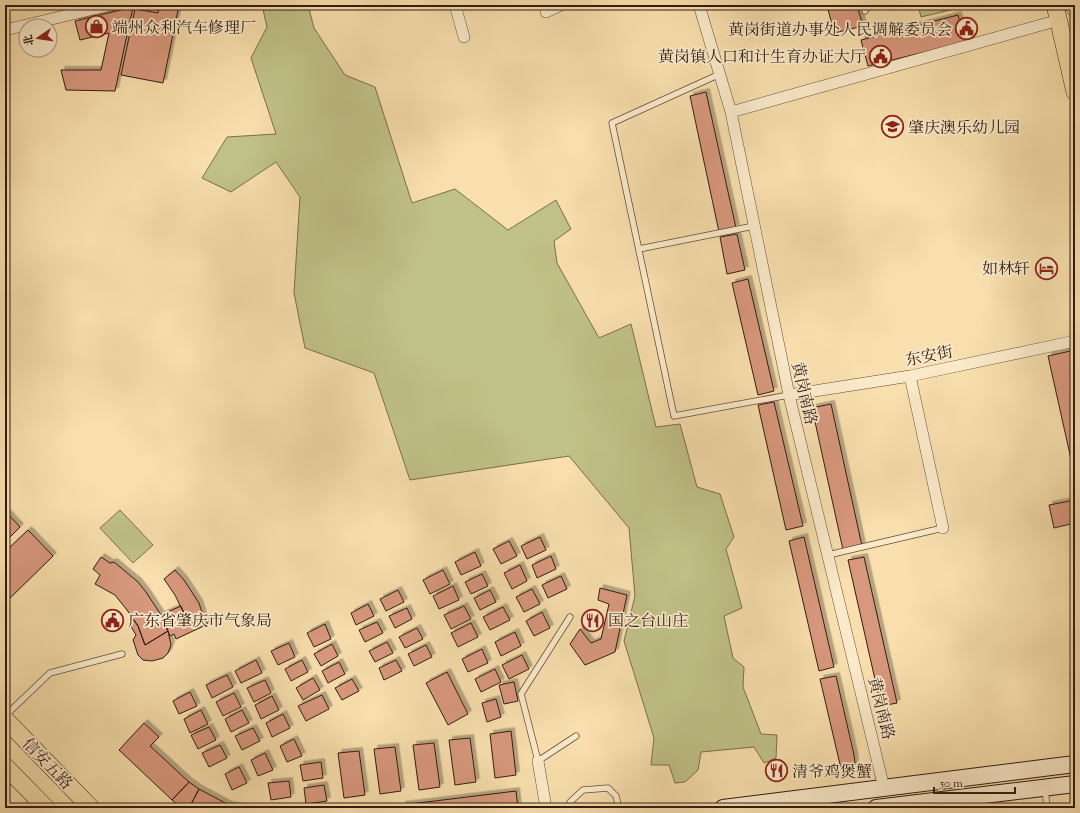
<svg xmlns="http://www.w3.org/2000/svg" width="1080" height="813" font-family="'Sorts Mill Goudy','Noto Serif SC',serif">
<style>
.green{fill:#c0c188;stroke:#7a6e4e}
.building{fill:#d8987d;stroke:#331c14;filter:url(#shadow)}
.lines{fill:none;stroke-linecap:round;stroke-linejoin:round}
.service-casing{stroke:#644d3a;stroke-width:7}
.minor-casing{stroke:#644d3a;stroke-width:12}
.secondary-casing{stroke:#331c14;stroke-width:18}
.primary-casing{stroke:#331c14;stroke-width:18}
.service{stroke:#faeaca;stroke-width:5.5}
.minor{stroke:#faeaca;stroke-width:11}
.secondary{stroke:#faeaca;stroke-width:16}
.primary{stroke:#f8dfad;stroke-width:17}
.labels{text-anchor:middle;stroke-width:3.5;stroke-linejoin:round;paint-order:stroke}
.poi-label{font-size:16px;fill:#331c14;stroke:#faeaca;text-anchor:start}
.street-label{font-size:16px;fill:#331c14;stroke:#faeaca}
</style>
<defs>
<filter id="shadow"><feDropShadow dx="3.5" dy="-3.5" stdDeviation="0" flood-color="#0004"/></filter>
</defs>
<rect width="100%" height="100%" fill="#f8dfad"/>
<filter id="stains"><feTurbulence type="fractalNoise" baseFrequency=".005" numOctaves="4"/><feColorMatrix values="0 0 0 0 .2 0 0 0 0 .09 0 0 0 0 .02 0 0 0 .5 -.17"/></filter>
<radialGradient id="worn" r=".72"><stop offset=".6" stop-color="#630" stop-opacity="0"/><stop offset="1" stop-color="#630" stop-opacity=".3"/></radialGradient>
<!-- green -->
<path class="green" d="M262,5h46l6,23 31,47 30,12 37,116 43,-14 53,41 48,-30 15,29 -17,12 3,22 42,75 32,-14 25,103 24,-3 17,63 23,7 14,43 -8,12 16,59 -18,8 9,42 11,9 -1,20 18,47 16,1 -1,23 -12,5 -10,-16 -53,5 -3,18 -13,12 -10,1 -6,-18h-18l3,-27 -30,-97 11,-45 -6,-68 -60,-72 -159,24 -36,-107 -69,-25 -11,-55 6,-96 -24,-35 -45,30 -29,-14 25,-41 49,-3 -25,-76 16,-31z
M918,5h49v1l-46,11z
M120,510l33,35 -20,18 -33,-35z"/>
<!-- building -->
<path class="building" d="M159,5h20l-16,78 -42,-8 14,-66 23,4z
M827,5h30l6,21 -29,7z
M133,7l-18,84 -49,-1 -5,-20h40l8,-37 -29,7 -5,-19z
M958,15l7,27 -97,24 -7,-26z
M706,92l30,136 -17,4 -29,-136z
M737,234l8,36 -18,4 -7,-37z
M748,279l26,112 -16,4 -26,-112z
M1075,350v127l-27,-121z
M774,402l29,124 -17,4 -28,-125z
M831,404l31,142 -19,4 -31,-142z
M1075,500v23l-21,5 -5,-23z
M5,511l15,16 -15,15z
M28,530l25,26 -48,47v-51z
M540,537l6,13 -19,9 -6,-13z
M804,537l30,130 -15,4 -30,-130z
M509,541l8,15 -16,8 -8,-15z
M475,552l6,14 -20,9 -6,-13z
M551,556l5,13 -19,9 -5,-13z
M101,557l9,6 4,-1 24,20 8,10 15,23 7,16 -23,14 -7,-19 -11,-16 -12,-15 -20,-11 5,-9 -7,-6z
M864,557l33,146 -16,3 -33,-146z
M520,565l7,16 -15,8 -8,-16z
M175,570l9,10 15,23 5,16 -15,5 -14,-29 -11,-16z
M443,570l7,14 -20,10 -7,-14z
M482,574l6,12 -17,8 -6,-12z
M561,576l6,13 -19,9 -6,-13z
M453,586l6,14 -20,9 -6,-13z
M600,588l27,7 -12,57 -30,13 -15,-21 10,-15 11,14 10,-4 8,-35 -11,-4z
M532,589l8,15 -16,8 -8,-15z
M398,590l6,12 -18,9 -6,-12z
M490,590l6,12 -16,8 -6,-12z
M368,604l6,12 -18,9 -5,-12z
M181,606l8,18 15,-5 4,5 -32,15 -2,-5 -4,2 -9,-21z
M464,606l7,13 -20,10 -7,-14z
M503,607l7,13 -20,10 -7,-13z
M407,608l5,11 -17,9 -6,-12z
M542,612l8,16 -16,8 -8,-15z
M134,620l4,6 7,19 23,-14 3,14 -3,8 -5,5 -11,3 -9,-1 -5,-5 -5,-15 3,-5 -7,-12z
M377,622l6,11 -18,9 -6,-12z
M471,623l7,14 -20,10 -7,-14z
M325,624l6,15 -17,8 -7,-14z
M417,628l6,11 -18,9 -6,-11z
M515,632l6,14 -20,10 -6,-14z
M387,642l6,11 -18,9 -6,-11z
M289,643l6,14 -17,8 -7,-14z
M332,644l6,12 -17,10 -7,-12z
M426,645l6,12 -18,9 -6,-12z
M482,649l6,14 -20,9 -6,-13z
M522,655l7,14 -20,10 -7,-14z
M256,660l6,13 -21,10 -6,-12z
M302,660l6,12 -17,9 -6,-12z
M396,660l6,11 -18,9 -5,-12z
M339,662l6,12 -17,9 -6,-12z
M495,669l6,13 -20,10 -6,-13z
M447,672l21,42 -20,11 -22,-42z
M1075,672v21l-5,-20z
M227,675l6,12 -21,11 -6,-13z
M836,676l18,79 1,8 -4,7 -9,3 -22,-94z
M313,678l7,12 -17,10 -7,-12z
M352,679l7,12 -17,9 -7,-12z
M265,680l6,13 -17,9 -7,-14z
M514,682l4,19 -14,3 -5,-19z
M190,692l7,14 -18,8 -6,-13z
M234,693l7,14 -18,9 -7,-14z
M322,695l7,14 -23,12 -8,-15z
M272,696l7,14 -18,9 -6,-14z
M496,699l5,18 -14,5 -5,-19z
M201,710l7,14 -18,9 -6,-14z
M242,710l7,13 -18,9 -6,-13z
M283,714l7,14 -18,9 -6,-14z
M144,723l15,14 -9,9 39,36 -17,18 -53,-50z
M209,727l7,13 -18,9 -7,-14z
M253,728l7,13 -18,9 -7,-14z
M511,731l5,44 -21,3 -5,-44z
M470,738l6,44 -21,3 -6,-45z
M294,739l8,17 -15,6 -7,-16z
M434,743l6,44 -21,3 -6,-45z
M220,745l7,13 -18,9 -7,-14z
M395,747l6,44 -21,3 -6,-45z
M359,751l6,44 -21,3 -6,-45z
M265,753l8,17 -15,6 -7,-16z
M321,762l2,16 -20,3 -3,-16z
M239,767l8,16 -15,7 -7,-16z
M289,781l2,16 -20,3 -3,-17z
M189,782l10,7 -10,19h-8l-9,-8z
M324,785l3,16 -21,3 -2,-16z
M199,789l30,16 17,3h-57z
M516,791l2,17h-116v-3z"/>
<g class="lines">
<defs>
<path id="service" d="M864,5l1,6 4,-6
M720,74l-108,49 62,293 115,-21
M639,249l115,-23
M828,555l115,-27
M570,617l-49,77 17,67 38,-25
M5,716l45,-43 72,-19
M1045,788l2,20
M571,808l-1,-6 13,-12 25,-2 8,8 3,12"/>
<path id="minor" d="M455,5l9,32
M699,5l32,107 58,283 95,393
M546,12l15,-7
M5,30l106,-25
M731,112l328,-92
M910,376l33,152
M789,395l121,-19 165,-35
M538,761l8,47"/>
<path id="secondary" d="M723,808l352,-44
M876,808l199,-24"/>
<path id="primary" d="M1055,5l20,87
M1074,5l1,3
M5,719l86,89
M5,766l41,42"/>
</defs>
<!-- service casing -->
<use href="#service" class="service-casing"/>
<!-- minor casing -->
<use href="#minor" class="minor-casing"/>
<!-- secondary casing -->
<use href="#secondary" class="secondary-casing"/>
<!-- primary casing -->
<use href="#primary" class="primary-casing"/>
<!-- service -->
<use href="#service" class="service"/>
<!-- minor -->
<use href="#minor" class="minor"/>
<!-- secondary -->
<use href="#secondary" class="secondary"/>
<!-- primary -->
<use href="#primary" class="primary"/>
</g>
<!-- icons -->
<defs>
<symbol id="shop-ring" viewBox="-11 -11 22 22"><circle r="9.5" fill="#faeaca" stroke="#8f2418" stroke-width="1.5"/><path d="M-5-2.5h2.3a2.7 3.5 0 0 1 5.4 0H5L5.5 6h-11ZM-1.5-2.5h3a1.5 2.3 0 0 0-3 0Z" fill="#8f2418"/></symbol>
<symbol id="civic-ring" viewBox="-11 -11 22 22"><circle r="9.5" fill="#faeaca" stroke="#8f2418" stroke-width="1.5"/><path d="M-.6-6.5H3V-4.5H.6V-3L4-1V1h2V6H-6V1h2V-1L-.6-3ZM-1.2 2.5V6h2.4V2.5Z" fill="#8f2418"/></symbol>
<symbol id="school-ring" viewBox="-11 -11 22 22"><circle r="9.5" fill="#faeaca" stroke="#8f2418" stroke-width="1.5"/><path d="M0-5L7-2L0 1L-7-2ZM-4 1L0 2.5L4 1V4Q0 6-4 4Z" fill="#8f2418"/></symbol>
<symbol id="hotel-ring" viewBox="-11 -11 22 22"><circle r="9.5" fill="#faeaca" stroke="#8f2418" stroke-width="1.5"/><path d="M-6-4.5h1.5V1H6V5H4.5V3h-9V5H-6ZM-4 0a1.8 1.8 0 1 1 3.6 0ZM.5 0V-2.5h3Q6-2.5 6 0Z" fill="#8f2418"/></symbol>
<symbol id="restaurant-ring" viewBox="-11 -11 22 22"><circle r="9.5" fill="#faeaca" stroke="#8f2418" stroke-width="1.5"/><path d="M-5-6h1v4h1v-4h1v4h1v-4h1v5L-1.5 .5V6h-2V.5L-5-1ZM5-6V6H3V1.5H1.5Q1.5-4 5-6Z" fill="#8f2418"/></symbol>
</defs>
<g fill-rule="evenodd">
<use href="#shop-ring" x="84" y="14" width="25" height="25"/>
<use href="#civic-ring" x="954" y="16" width="25" height="25"/>
<use href="#civic-ring" x="868" y="44" width="25" height="25"/>
<use href="#school-ring" x="880" y="114" width="25" height="25"/>
<use href="#hotel-ring" x="1034" y="256" width="25" height="25"/>
<use href="#civic-ring" x="100" y="608" width="25" height="25"/>
<use href="#restaurant-ring" x="580" y="608" width="25" height="25"/>
<use href="#restaurant-ring" x="764" y="758" width="25" height="25"/>
</g>
<g class="labels">
<!-- poi labels -->
<g class="poi-label">
<text x="112" y="33">端州众利汽车修理厂</text>
<text x="952" y="35" text-anchor="end">黄岗街道办事处人民调解委员会</text>
<text x="866" y="62" text-anchor="end">黄岗镇人口和计生育办证大厅</text>
<text x="908" y="133">肇庆澳乐幼儿园</text>
<text x="1030" y="274" text-anchor="end">如林轩</text>
<text x="128" y="626">广东省肇庆市气象局</text>
<text x="608" y="626">国之台山庄</text>
<text x="792" y="777">清爷鸡煲蟹</text>
</g>
<!-- street labels -->
<g class="street-label">
<text transform="translate(929 355) rotate(-11)" y="6">东安街</text>
<text transform="translate(805 393) rotate(77)" y="6">黄岗南路</text>
<text transform="translate(882 708) rotate(76)" y="6">黄岗南路</text>
<text transform="translate(48 763) rotate(46)" y="6">信安五路</text>
</g>
</g>
<!-- margin -->
<rect width="1080" height="813" fill="none" stroke="#f8dfad" stroke-width="20"/>
<rect x="6" y="6" width="1068" height="801" fill="none" stroke="#331c14" stroke-width="2"/>
<rect x="10" y="10" width="1060" height="793" fill="none" stroke="#331c14"/>
<!-- north arrow -->
<g transform="translate(38 38) rotate(257)"><circle r="19" fill="#faeaca" stroke="#aa9881"/>
<path d="M0-3L7 15L0 10L-7 15Z" fill="#8f2418"/>
<text y="-6" font-size="11" font-weight="bold" text-anchor="middle" fill="#331c14">北</text>
</g>
<!-- scale -->
<path d="M934 787v6h81v-6" fill="none" stroke="#331c14" stroke-width="2"/>
<text x="940" y="787" font-size="12" fill="#331c14" stroke="#faeaca" stroke-width="3" paint-order="stroke">50 m</text>
<rect width="100%" height="100%" filter="url(#stains)"/>
<rect width="100%" height="100%" fill="url(#worn)"/>
</svg>
